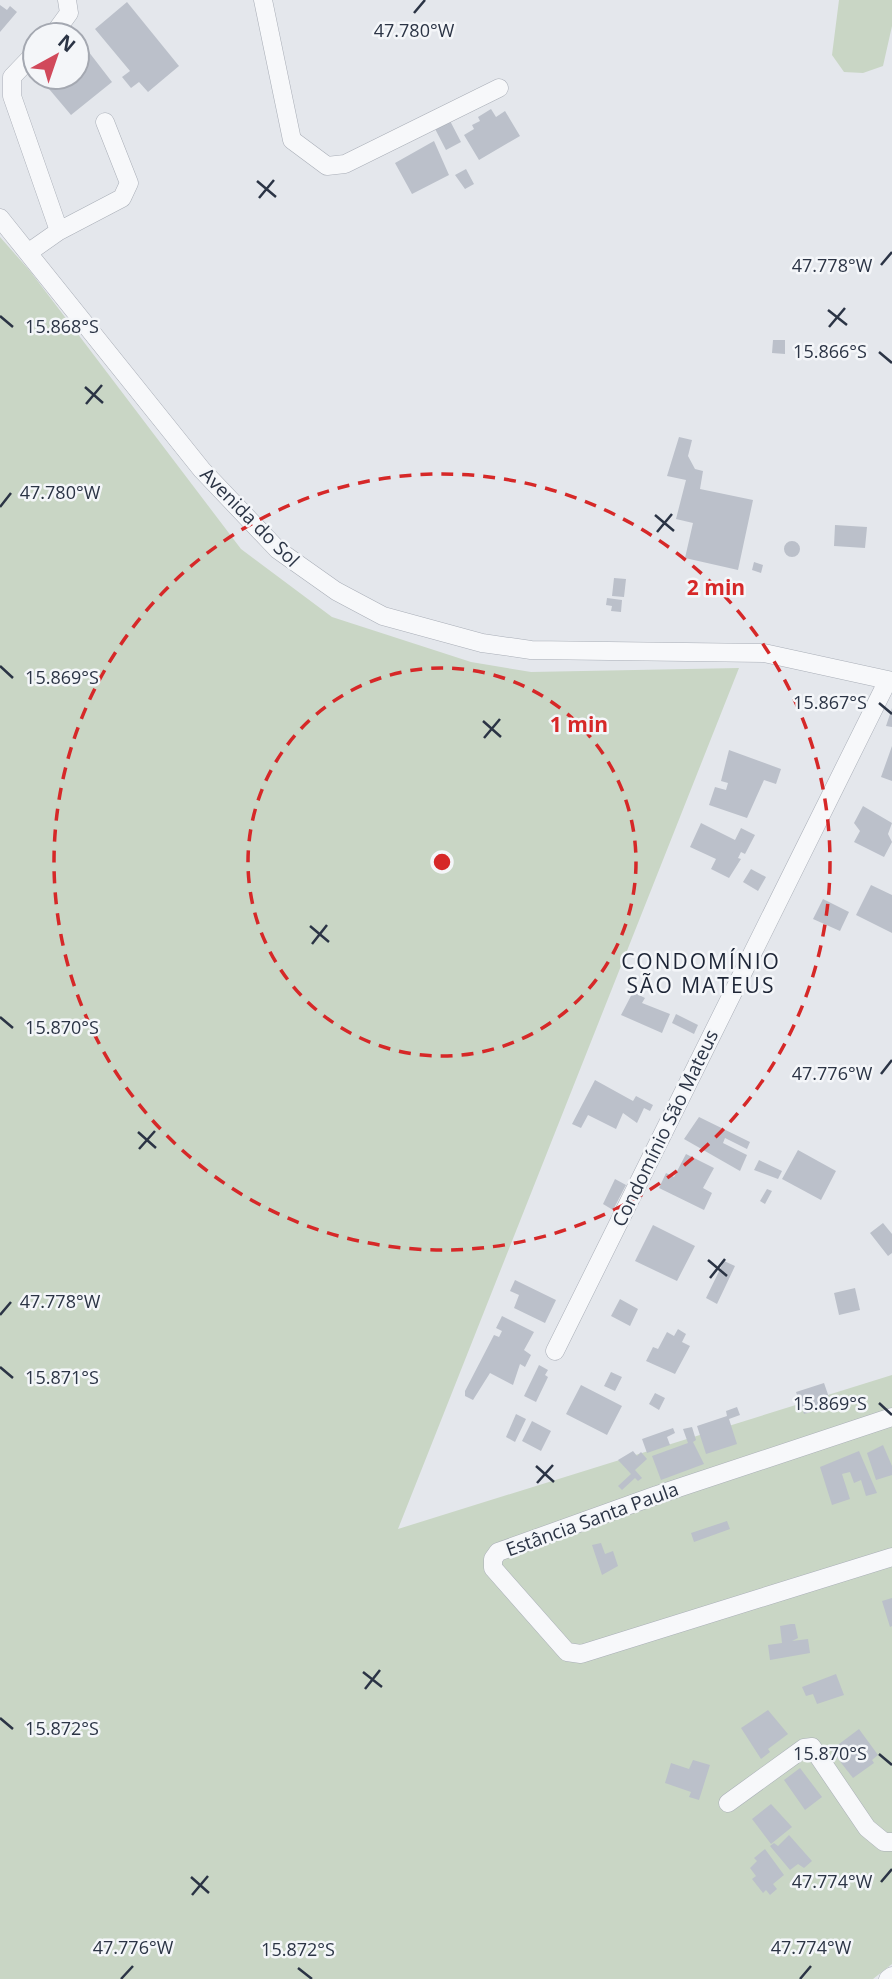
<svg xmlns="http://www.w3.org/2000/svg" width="892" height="1979" font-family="'Open Sans',sans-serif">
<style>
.green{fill:#c9d6c5}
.building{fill:#bbc0ca}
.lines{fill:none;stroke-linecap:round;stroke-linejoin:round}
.minor-casing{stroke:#a9aeb7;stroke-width:19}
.minor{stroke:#f7f8fa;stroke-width:18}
.ticks{fill:none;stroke:#2b3445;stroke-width:2.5}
.ring{fill:none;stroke:#d62828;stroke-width:3.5;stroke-dasharray:12 9}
.labels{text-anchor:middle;stroke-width:5;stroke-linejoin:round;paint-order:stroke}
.street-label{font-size:19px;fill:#2b3445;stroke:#f4f6f9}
.neighbourhood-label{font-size:21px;letter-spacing:2px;fill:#1d2536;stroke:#f4f6f9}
.ticks-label{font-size:18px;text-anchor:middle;fill:#2b3445;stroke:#f4f6f9;stroke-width:5;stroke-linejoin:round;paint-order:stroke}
.centre{fill:#d62828;stroke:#f4f6f9;stroke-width:3.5}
.ring-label{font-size:21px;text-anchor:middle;font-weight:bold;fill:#d62828;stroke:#f4f6f9;stroke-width:5;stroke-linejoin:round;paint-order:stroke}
</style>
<rect width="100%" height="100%" fill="#e4e7ec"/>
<!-- green -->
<path class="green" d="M839,0h53v26l-9,40 -20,7 -19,-1 -12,-17z
M0,237l30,34 211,278 91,68 139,45 60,10 208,-4 -341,861 494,-154v589l-19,15h-873z"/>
<!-- building -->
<path class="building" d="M127,2l52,64 -31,26 -9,-10 -8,6 -9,-11 8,-6 -35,-42z
M0,5l7,5 3,-4 7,6 -17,20z
M85,47l27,35 -41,33 -27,-32 7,-6h26v-24z
M491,109l5,8 9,-6 15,25 -41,24 -15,-25 10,-6 -2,-4 8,-4 -2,-4z
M447,115l14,27 -15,8 -14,-27z
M434,141l15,34 -37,19 -17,-31z
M466,169l8,15 -9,5 -10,-14z
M773,340h12v14l-13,-1z
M679,437l13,3 -4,16 7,13 8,2 -3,18 53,11 -15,70 -53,-12 8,-35 -17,-4 10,-39 -19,-4z
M835,525l32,2 -2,21 -31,-2z
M784 549a8 8 0 1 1 16 0a8 8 0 1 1-16 0Z
M754,562l9,3 -2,8 -9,-3z
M614,578l12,1 -2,18 -12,-1z
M607,598l15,2 -1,12 -10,-1 1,-5 -6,-1z
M892,708v19l-6,-1z
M892,746v35l-11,-4z
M729,750l52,19 -5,15 -12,-4 -17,38 -38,-13 6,-18 11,3 2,-7 -7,-2z
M863,806l29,17 -4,11 4,8 -8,15 -30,-15 6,-11 -6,-8z
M701,823l34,17 6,-12 14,7 -10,19 -4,-2 -3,6 3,1 -12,19 -18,-9 5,-10 -26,-12z
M751,869l15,8 -8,14 -15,-9z
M871,885l21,10v38l-36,-18z
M823,899l26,13 -9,19 -27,-12z
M633,992l12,6 -3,5 28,11 -8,19 -41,-18z
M676,1014l22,11 -4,9 -22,-11z
M595,1080l38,21 3,-5 17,9 -3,6 -6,-3 -7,15 -14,-10 -7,16 -28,-14 -7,13 -9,-4z
M699,1117l51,25 -3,7 -22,-11 -2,5 24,12 -7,16 -56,-32z
M798,1150l38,21 -15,29 -39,-21z
M686,1154l28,14 -11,20 9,5 -8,17 -45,-22 7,-15 8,4z
M759,1160l23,11 -4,8 -24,-9z
M615,1179l11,6 -13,25 -10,-6z
M767,1189l5,2 -7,13 -5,-3z
M883,1223l9,11v19l-4,3 -18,-23z
M653,1225l42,21 -18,35 -42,-20z
M724,1261l11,5 -18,38 -11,-6z
M515,1280l41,20 -11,23 -31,-15 5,-13 -9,-4z
M855,1288l5,22 -21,5 -5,-22z
M620,1299l18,10 -8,17 -19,-10z
M502,1316l32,16 -10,18 7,5 -6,12 -5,-3 -7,21 -23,-12 -17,27 -8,-4v-5l29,-56 5,2 3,-6 -6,-3z
M678,1329l8,5 -4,8 8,4 -15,28 -29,-13 7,-14 5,2 9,-17 7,4z
M539,1365l9,5 -3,5 3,2 -12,25 -12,-6z
M611,1372l11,5 -7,14 -11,-5z
M824,1383l8,23 -28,8 -8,-22z
M581,1385l41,21 -15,29 -41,-21z
M655,1393l10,5 -6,12 -10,-6z
M737,1407l3,8 -11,4 8,25 -31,10 -9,-28 30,-10 -1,-5z
M516,1414l10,5 -11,23 -9,-5z
M532,1421l19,10 -10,20 -19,-10z
M692,1427l4,13 -3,2 11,22 -43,16 -9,-24 36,-13 -5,-14z
M673,1428l2,5 -8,4 3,8 -23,8 -5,-14z
M883,1445l9,21v9l-16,5 -9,-27z
M633,1451l4,5 4,-4 6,7 -12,11 7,8 -4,3 -3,-3 -13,12 -4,-4 13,-12 -13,-14z
M859,1451l18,42 -11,3 -5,-16 -7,3 -4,-11 -8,2 8,25 -18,6 -12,-38z
M727,1521l3,8 -36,13 -3,-9z
M601,1543l4,11 8,-3 5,15 -16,9 -10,-30z
M892,1598v28l-2,1 -8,-26z
M791,1624h4l3,14 -6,3 16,-2 2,14 -40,7 -2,-15 14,-2 -2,-17z
M836,1674l8,21 -27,9 -4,-10 -7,2 -4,-9z
M768,1710l20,24 -20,15 2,3 -9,7 -20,-31z
M859,1729l19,26 -6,5 2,3 -21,15 -22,-28z
M693,1760l17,5 -11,35 -10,-3 2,-5 -26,-9 6,-20 18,6z
M800,1768l22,29 -17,13 -21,-30z
M771,1804l21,23 -21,17 -19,-25z
M789,1835l23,26 -8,7 -6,-4 -8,6 -20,-24 4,-3 4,3z
M765,1849l19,26 -11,9 4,5 -7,6 -4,-5 -3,3 -11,-14 4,-3 -6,-8 7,-7 -3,-3z"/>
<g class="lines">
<defs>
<path id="minor" d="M263,0l29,140 35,26 18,-2 154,-76
M53,35l16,-22 -2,-13
M0,218l202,252 76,80 58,41 47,25 99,27 49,7 233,3 128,28
M59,231l63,-33 7,-15 -24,-61
M29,252l30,-21 -47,-135v-19l23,-24
M555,1351l333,-671
M892,1417l-235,78 -159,57 -5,7v9l74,84 14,2 311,-97
M728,1803l76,-55 8,-1 55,81 17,14h8
M888,1979l4,-3"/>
</defs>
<!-- minor casing -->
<use href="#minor" class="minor-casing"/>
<!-- minor -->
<use href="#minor" class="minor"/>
</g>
<!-- ticks -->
<path class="ticks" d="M414,13l11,-13M257,181l19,16M259,198l15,-18M881,265l11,-13M828,310l19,15M0,316l13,11M829,327l16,-19M879,352l13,11M85,387l18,16M86,404l16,-19M0,507l11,-14M655,515l19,16M657,532l15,-18M0,666l13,12M879,703l13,11M483,721l18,16M484,738l16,-19M310,926l19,16M312,944l15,-19M0,1017l13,11M881,1074l11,-14M138,1132l18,16M139,1149l16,-18M708,1260l19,16M710,1278l15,-19M0,1315l11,-13M0,1367l13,11M879,1403l13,12M536,1466l18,16M537,1483l16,-18M363,1672l19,15M365,1689l15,-19M0,1718l13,11M879,1754l13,11M191,1877l18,16M881,1882l11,-13M192,1895l16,-19M298,1968l14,11M121,1979l12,-13M800,1979l11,-13"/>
<!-- distance rings -->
<g class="ring">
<circle cx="442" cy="862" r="194"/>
<circle cx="442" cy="862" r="388"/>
</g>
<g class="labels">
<!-- street labels -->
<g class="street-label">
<text transform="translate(250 517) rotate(45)" y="7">Avenida do Sol</text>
<text transform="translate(665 1128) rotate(-64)" y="7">Condomínio São Mateus</text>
<text transform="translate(592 1519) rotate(-20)" y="7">Estância Santa Paula</text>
</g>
<!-- neighbourhood labels -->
<g class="neighbourhood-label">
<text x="701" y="969">CONDOMÍNIO<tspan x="701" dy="24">SÃO MATEUS</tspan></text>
</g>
</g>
<g class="ticks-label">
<text x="414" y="37">47.780°W</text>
<text x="832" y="272">47.778°W</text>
<text x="62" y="333">15.868°S</text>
<text x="830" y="358">15.866°S</text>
<text x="60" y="499">47.780°W</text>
<text x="62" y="684">15.869°S</text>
<text x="830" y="709">15.867°S</text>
<text x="62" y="1034">15.870°S</text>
<text x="832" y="1080">47.776°W</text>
<text x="60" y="1308">47.778°W</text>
<text x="62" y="1384">15.871°S</text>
<text x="830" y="1410">15.869°S</text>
<text x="62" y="1735">15.872°S</text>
<text x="830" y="1760">15.870°S</text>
<text x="832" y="1888">47.774°W</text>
<text x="133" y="1954">47.776°W</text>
<text x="811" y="1954">47.774°W</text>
<text x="298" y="1956">15.872°S</text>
</g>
<circle cx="442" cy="862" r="10" class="centre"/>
<g class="ring-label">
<text x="716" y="595">2 min</text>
<text x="579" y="732">1 min</text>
</g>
<!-- north arrow -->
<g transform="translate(56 56) rotate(40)"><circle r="33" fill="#f4f6f9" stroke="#a4a8b1" stroke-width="2"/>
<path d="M0-5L12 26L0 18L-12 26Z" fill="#d1495b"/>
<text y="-10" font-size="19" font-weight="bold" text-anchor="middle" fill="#2b3445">N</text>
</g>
</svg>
